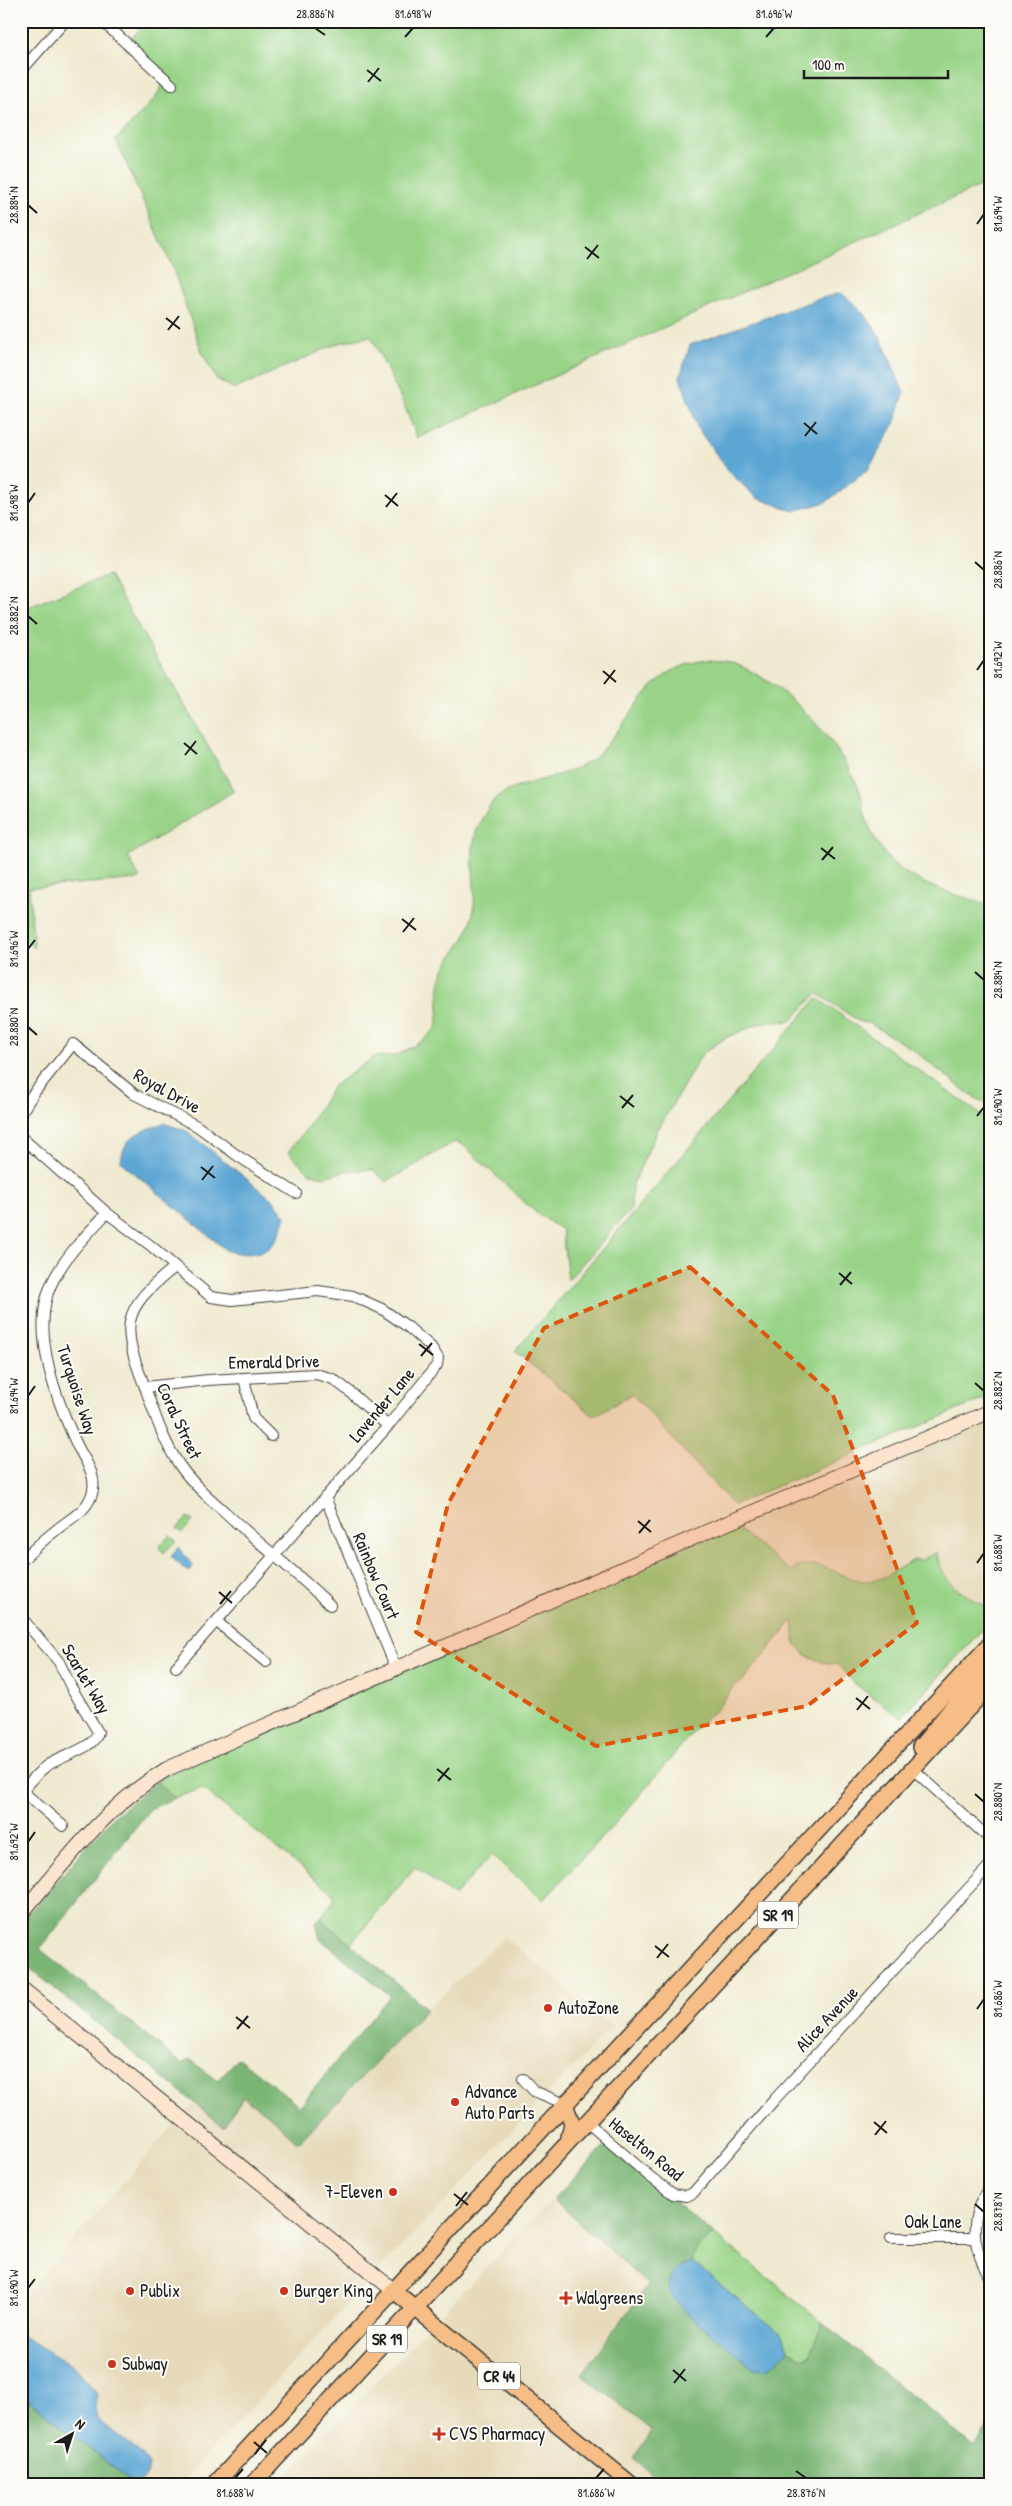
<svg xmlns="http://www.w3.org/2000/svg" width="1012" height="2506" font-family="'Patrick Hand',sans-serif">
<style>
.built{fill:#e6daba}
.green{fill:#98d387;stroke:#5a7852}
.forest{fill:#7ab574;stroke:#4b6848}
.water{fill:#5ca6d4;stroke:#3c6178}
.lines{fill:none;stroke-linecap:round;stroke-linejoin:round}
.street-casing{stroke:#3c3b37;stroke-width:12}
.secondary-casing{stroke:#3c3b37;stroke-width:16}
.primary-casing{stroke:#3c3b37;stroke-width:18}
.street{stroke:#fff;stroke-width:10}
.secondary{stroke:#fbe5cf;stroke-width:14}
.primary{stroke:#f6be86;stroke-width:15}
.marked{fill:#de560d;fill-opacity:0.2;stroke:#de560d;stroke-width:4;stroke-dasharray:10 6;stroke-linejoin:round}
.ticks{fill:none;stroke:#1c1c1c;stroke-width:2}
.poi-dot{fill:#c8321e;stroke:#fdfcf7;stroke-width:2}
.labels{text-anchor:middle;stroke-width:4;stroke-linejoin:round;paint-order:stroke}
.shield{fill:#fdfcf7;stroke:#605f5e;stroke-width:1}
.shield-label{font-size:16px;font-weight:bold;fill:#1c1c1c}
.street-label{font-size:18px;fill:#1c1c1c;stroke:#fdfcf7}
.poi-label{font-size:18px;fill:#1c1c1c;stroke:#fdfcf7;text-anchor:start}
.neatline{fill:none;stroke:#1c1c1c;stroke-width:2}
.ticks-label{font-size:12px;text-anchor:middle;fill:#1c1c1c}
</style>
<rect width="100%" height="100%" fill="#fdfcf7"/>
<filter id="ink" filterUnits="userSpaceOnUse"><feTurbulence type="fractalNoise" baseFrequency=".02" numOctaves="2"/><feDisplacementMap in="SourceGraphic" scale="10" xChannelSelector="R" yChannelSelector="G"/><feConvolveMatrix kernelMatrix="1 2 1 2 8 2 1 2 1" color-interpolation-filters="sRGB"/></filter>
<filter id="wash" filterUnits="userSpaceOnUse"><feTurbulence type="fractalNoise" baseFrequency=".0096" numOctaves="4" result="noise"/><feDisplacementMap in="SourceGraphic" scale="20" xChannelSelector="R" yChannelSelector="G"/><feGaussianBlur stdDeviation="1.12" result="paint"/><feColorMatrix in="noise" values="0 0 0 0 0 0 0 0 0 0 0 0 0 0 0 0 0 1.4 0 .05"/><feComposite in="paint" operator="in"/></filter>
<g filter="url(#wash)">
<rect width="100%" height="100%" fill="#efead0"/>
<!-- built -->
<path class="built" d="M991,1416v192l-28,-15 -13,-10 -12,-21 -24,-2 -41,21 -16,-2 -36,-14 -31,7 -57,-47z
M504,1937l108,89 -234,245 -194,-157 11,-12 29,24 19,-29 26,18 29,28 129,-134z
M176,2122l195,157 -192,206h-40l8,-10 -9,-24 -41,-32v-27l-21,-24 -55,-33v-35z
M553,2199l95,86 -67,89 71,56 -18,29 32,26h-25l-204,-167z
M430,2326l193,159h-346z"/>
<!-- green -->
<path class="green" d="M147,21h844v160l-574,257 -13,-33 -33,-69 -32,7 -104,46 -19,-10 -14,-27 -30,-86 -56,-126 40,-43 9,-17 -41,-33z
M109,575l125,216 -106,65 12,23 -111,9 5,60 -13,-10v-328z
M708,660c7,1 15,0 22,2 53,18 108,77 129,127 4,8 3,17 6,26 5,16 16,38 29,49 26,23 64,31 97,41v202l-22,-13 -57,-45 -43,-26 -9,-1 -43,-29 -26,28 -30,2 -36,15 -23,16 -46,79 -24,53 -1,23 -63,71 -6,-50 -27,-18 -73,-68 -8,-2 -68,40 -13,-12h-23l-27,7 -13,-4 -22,-21 19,-24 26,-42 41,-29 22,-1 28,-16 13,-13c2,-12 2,-45 5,-53 8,-19 23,-31 29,-52 11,-38 -11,-72 15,-110 3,-4 6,-12 11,-15 31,-20 78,-18 103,-45 37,-38 47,-85 108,-92z
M817,998l174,124v274l-258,109 -101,-111 -38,22 -79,-65z
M188,1517l5,4 -11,12 -5,-4z
M733,1525l57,46c30,-19 51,12 82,10 10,-1 32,-16 42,-21h7l16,-7c3,29 29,44 54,55v12l-90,98 -47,-35 -16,-18 -16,-3 -16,-7 -11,-12 -2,-23 -51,62 -8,4 -17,23 -20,18 -75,89 -79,84 -51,-45 -38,41 -39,-29 -64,77 -31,-26 14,-18v-6l-130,-104 -4,-1 -25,9 -19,-16 13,-8z
M170,1535l6,6 -12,12 -5,-5z
M714,2234l110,90 -14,31 -7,3 -15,-7 -5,-16 -91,-73c2,-14 11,-21 22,-28z"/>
<!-- forest -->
<path class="forest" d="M156,1782l19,16 -25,11 -110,140 142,115 8,-5 27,22 21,-23 62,48 89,-109 -1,-3 -68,-55 -4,-16 4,-5 107,91 -129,134 -29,-28 -26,-18 -19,30 -203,-166v-39l92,-105z
M606,2145l108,89c-11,7 -20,14 -22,28l-10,3 3,46 70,57 12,1 21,-18 15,7 7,-3 14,-31 151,124 16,-27v64h-325l-33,-26 19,-29 -71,-56 67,-89 -95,-86z
M21,2394l109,87 5,4h-114z"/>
<!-- water -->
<path class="water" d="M841,293c38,28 45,58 63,100l-9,30 -27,47 -42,32 -32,9 -37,-13 -27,-25 -32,-44 -18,-52 10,-32 125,-45z
M163,1123l24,8 86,69 13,16c-11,35 -22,43 -59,35l-106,-89c3,-28 19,-29 42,-39z
M178,1547l15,18 -5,7 -17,-15z
M692,2262l91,73 5,16 -21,18 -12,-1c-24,-20 -70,-50 -85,-76 -7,-14 11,-27 22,-30z
M21,2335l55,33 21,25 -2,15 2,11 41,32 11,13 -2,11 -8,10h-4l-114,-91z"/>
</g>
<g filter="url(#ink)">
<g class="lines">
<defs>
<path id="street" d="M102,21l70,64
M21,71l44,-50
M21,1113l12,-19 40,-50 61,50 63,32 41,30 58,37
M21,1137l86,76 43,32 61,52 21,3 86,-9 35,5 29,13 26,18 23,20 7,11 -1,7 -49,61 -212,241
M175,1267c-56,44 -54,59 -29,123 9,25 18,53 34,76 12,17 29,32 45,46 34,32 71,60 105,93
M244,1378l9,40 18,18
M145,1387l63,-7 108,-6 17,5 16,12 39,35
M325,1497l71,171
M21,1561c11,-10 22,-21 34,-30 13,-12 31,-18 37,-37 6,-18 -7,-33 -15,-49 -20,-44 -47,-113 -26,-160 13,-28 35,-50 56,-72
M21,1617l38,45 12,25 27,45c-3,17 -39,24 -53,35 -9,7 -16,17 -24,26
M217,1622l49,40
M913,1769l78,71
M22,1791l41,35
M523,2079l11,12 31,13
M587,2122l62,54 24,18 14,2 6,-3 82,-94 216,-235
M991,2185c-24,32 -19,62 0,95
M891,2238h84"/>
<path id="secondary" d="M21,1914c44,-53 87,-110 146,-145l544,-239 280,-119
M21,1988l372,302"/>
<path id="primary" d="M920,1747l71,-87
M565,2104l7,19 -4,19
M393,2290l239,195
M214,2485l777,-842
M252,2485l739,-801"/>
</defs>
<!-- street casing -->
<use href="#street" class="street-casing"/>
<!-- secondary casing -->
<use href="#secondary" class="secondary-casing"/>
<!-- primary casing -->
<use href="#primary" class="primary-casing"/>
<!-- street -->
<use href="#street" class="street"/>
<!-- secondary -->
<use href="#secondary" class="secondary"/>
<!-- primary -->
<use href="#primary" class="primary"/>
</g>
</g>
<!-- marked area -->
<path class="marked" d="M690,1267l143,128 84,228 -110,83 -211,40 -180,-114 32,-128 96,-176z"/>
<!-- ticks -->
<path class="ticks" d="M315,28l10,7M405,37l8,-9M766,37l8,-9M367,70l14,11M368,82l11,-14M28,205l9,8M977,224l7,-10M585,247l14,11M587,259l11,-14M166,318l14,11M168,330l11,-14M804,423l13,11M805,436l11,-14M385,495l13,11M28,503l7,-10M386,507l11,-14M975,562l9,8M28,616l9,8M977,670l7,-10M603,671l13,11M604,684l11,-14M184,743l13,11M185,755l11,-14M821,848l14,11M822,860l11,-13M402,919l14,11M403,932l11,-14M28,949l7,-9M975,972l9,8M28,1027l9,8M620,1096l14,11M622,1108l11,-13M977,1116l7,-9M201,1167l14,11M202,1180l11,-14M839,1273l13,11M840,1285l11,-13M419,1344l14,11M421,1356l11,-13M975,1383l9,8M28,1396l7,-10M638,1521l13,11M639,1533l11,-13M977,1563l7,-10M219,1592l13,11M220,1604l11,-13M856,1698l14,11M857,1710l11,-14M437,1769l14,11M438,1781l11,-13M975,1794l9,8M28,1842l7,-10M655,1946l14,11M657,1958l11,-14M977,2009l7,-10M236,2017l14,11M237,2029l11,-13M874,2122l13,11M875,2135l11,-14M454,2194l14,11M975,2204l9,8M456,2206l11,-14M28,2288l7,-9M673,2370l13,11M674,2383l11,-14M254,2442l13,11M255,2454l11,-14M796,2471l10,7M235,2478l8,-9M596,2478l8,-9"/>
<!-- markers -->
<g class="poi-dot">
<circle cx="548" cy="2008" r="5"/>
<circle cx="455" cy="2102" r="5"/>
<circle cx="393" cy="2192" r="5"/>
<circle cx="130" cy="2291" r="5"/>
<circle cx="284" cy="2291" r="5"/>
<path d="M563.5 2290.5h5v5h5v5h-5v5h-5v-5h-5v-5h5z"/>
<circle cx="112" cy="2364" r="5"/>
<path d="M436.5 2426.5h5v5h5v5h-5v5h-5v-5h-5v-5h5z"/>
</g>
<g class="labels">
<!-- shield labels -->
<g class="shield">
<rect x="758" y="1901.5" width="40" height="27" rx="4"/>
<rect x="367" y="2325.5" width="40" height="27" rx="4"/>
<rect x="478" y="2362.5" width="42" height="27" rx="4"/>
</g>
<g class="shield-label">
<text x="778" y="1921">SR 19</text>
<text x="387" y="2345">SR 19</text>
<text x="499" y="2382">CR 44</text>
</g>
<!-- street labels -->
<g class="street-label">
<text transform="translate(167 1091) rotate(29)" y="6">Royal Drive</text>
<text transform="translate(274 1362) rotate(-1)" y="6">Emerald Drive</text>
<text transform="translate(77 1390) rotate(72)" y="6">Turquoise Way</text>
<text transform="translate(382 1405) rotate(-50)" y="6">Lavender Lane</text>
<text transform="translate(179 1421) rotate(65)" y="6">Coral Street</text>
<text transform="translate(376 1576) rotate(67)" y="6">Rainbow Court</text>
<text transform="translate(86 1679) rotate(59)" y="6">Scarlet Way</text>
<text transform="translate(827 2019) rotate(-47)" y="6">Alice Avenue</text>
<text transform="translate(646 2149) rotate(39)" y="6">Haselton Road</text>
<text x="933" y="2228">Oak Lane</text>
</g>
<!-- poi labels -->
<g class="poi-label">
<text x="558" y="2014">AutoZone</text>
<text x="465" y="2098">Advance<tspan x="465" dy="21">Auto Parts</tspan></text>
<text x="383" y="2198" text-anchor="end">7-Eleven</text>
<text x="140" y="2297">Publix</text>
<text x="294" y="2297">Burger King</text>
<text x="576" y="2304">Walgreens</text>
<text x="122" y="2370">Subway</text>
<text x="449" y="2440">CVS Pharmacy</text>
</g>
</g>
<!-- margin -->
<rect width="1012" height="2506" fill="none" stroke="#fdfcf7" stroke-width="55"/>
<!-- north arrow -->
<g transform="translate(72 2434) rotate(39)" stroke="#fdfcf7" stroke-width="4" paint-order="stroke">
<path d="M0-4L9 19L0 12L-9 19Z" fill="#1c1c1c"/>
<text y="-8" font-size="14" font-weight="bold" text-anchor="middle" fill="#1c1c1c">N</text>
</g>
<!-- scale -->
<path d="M804 70v8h144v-8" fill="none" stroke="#1c1c1c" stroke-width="2.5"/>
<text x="812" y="70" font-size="15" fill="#1c1c1c" stroke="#fdfcf7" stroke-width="4" paint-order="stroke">100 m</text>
<rect x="28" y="28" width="956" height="2450" class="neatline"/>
<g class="ticks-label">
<text x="315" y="18">28.886°N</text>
<text x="413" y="18">81.698°W</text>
<text x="774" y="18">81.696°W</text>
<text transform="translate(14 205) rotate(-90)" y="4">28.884°N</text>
<text transform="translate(998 214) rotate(-90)" y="4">81.694°W</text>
<text transform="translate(14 503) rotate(-90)" y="4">81.698°W</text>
<text transform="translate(998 570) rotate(-90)" y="4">28.886°N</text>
<text transform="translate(14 616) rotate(-90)" y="4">28.882°N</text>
<text transform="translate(998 660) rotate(-90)" y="4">81.692°W</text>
<text transform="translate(14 949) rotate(-90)" y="4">81.696°W</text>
<text transform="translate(998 980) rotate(-90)" y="4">28.884°N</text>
<text transform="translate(14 1027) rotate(-90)" y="4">28.880°N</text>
<text transform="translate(998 1107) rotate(-90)" y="4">81.690°W</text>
<text transform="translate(998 1391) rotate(-90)" y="4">28.882°N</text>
<text transform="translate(14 1396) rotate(-90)" y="4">81.694°W</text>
<text transform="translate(998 1553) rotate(-90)" y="4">81.688°W</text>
<text transform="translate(998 1802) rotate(-90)" y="4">28.880°N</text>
<text transform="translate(14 1842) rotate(-90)" y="4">81.692°W</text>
<text transform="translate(998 1999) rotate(-90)" y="4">81.686°W</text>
<text transform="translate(998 2212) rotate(-90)" y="4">28.878°N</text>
<text transform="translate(14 2288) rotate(-90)" y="4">81.690°W</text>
<text x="235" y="2497">81.688°W</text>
<text x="596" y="2497">81.686°W</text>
<text x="806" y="2497">28.876°N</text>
</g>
</svg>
